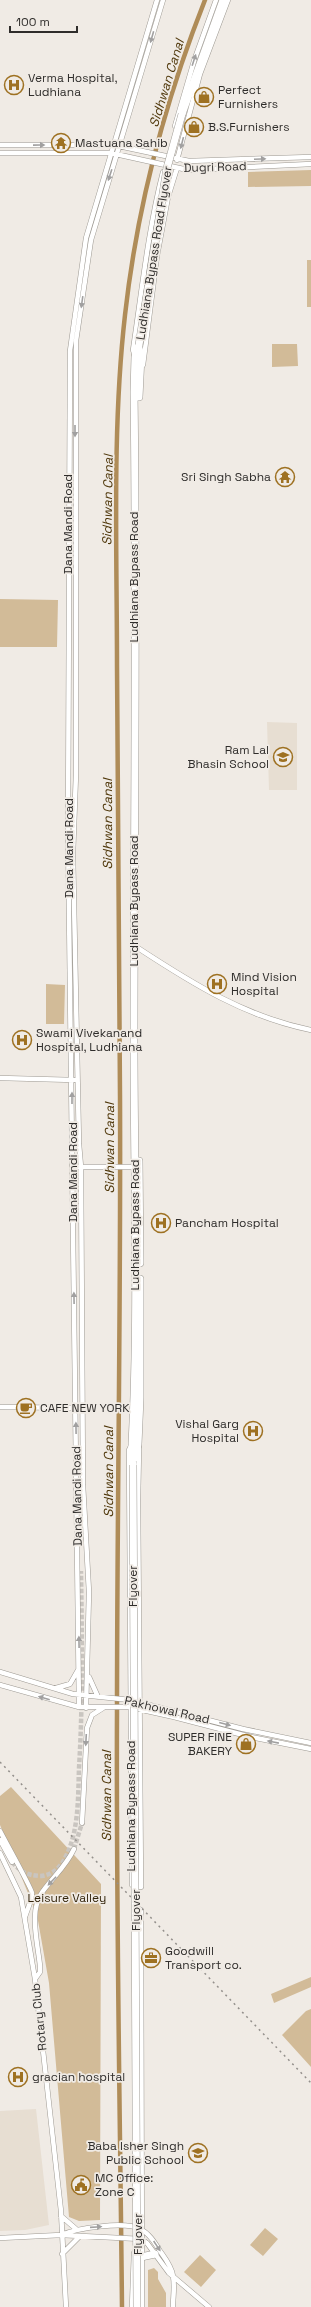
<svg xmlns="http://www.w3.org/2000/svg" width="311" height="2307" font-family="'Space Grotesk',sans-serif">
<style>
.built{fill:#e7ded2}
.green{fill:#d2bb98}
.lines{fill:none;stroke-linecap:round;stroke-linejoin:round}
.canal{stroke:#af8c58;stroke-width:4.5}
.minor-tunnel{stroke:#c9c5c0;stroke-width:4.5;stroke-dasharray:4.5 2;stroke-linecap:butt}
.minor-casing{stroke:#9d9992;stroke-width:5.5}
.highway-casing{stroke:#9d9992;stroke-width:8}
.minor{stroke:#fff;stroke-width:4.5}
.highway{stroke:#fff;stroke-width:7}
.rail{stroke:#94908c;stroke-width:1.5;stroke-dasharray:2 4;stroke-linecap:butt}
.highway-bridge-casing{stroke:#9d9992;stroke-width:8;stroke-linecap:butt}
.highway-bridge{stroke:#fff;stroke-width:7}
.oneway{fill:#a1a0a0}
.labels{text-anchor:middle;stroke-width:3.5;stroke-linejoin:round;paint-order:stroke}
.poi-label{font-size:12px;fill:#2f2d2b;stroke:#f0ebe5;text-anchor:start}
.street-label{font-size:12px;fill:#2f2d2b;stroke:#f0ebe5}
.park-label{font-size:12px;fill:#35260d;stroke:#f0ebe5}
.water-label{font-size:13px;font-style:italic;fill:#4f370a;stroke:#f0ebe5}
</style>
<rect width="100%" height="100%" fill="#f0ebe5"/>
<!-- built -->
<path class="built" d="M267,722l30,1v67h-28z
M36,2109l13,116 -24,5 -25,1v-120z"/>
<!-- green -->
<path class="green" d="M311,170v16l-63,1v-15z
M307,260h4v47h-4z
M272,344h25l1,22 -26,1z
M0,599l58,1 -1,47h-57z
M46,984l19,1 -1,39h-18z
M11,1787l90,97 -1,336 -21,1 -10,-4 -20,-234 -12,-68 -37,-90v-29z
M311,1977v10l-37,16 -3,-9z
M311,2009v58l-29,-32 24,-24z
M265,2228l13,11 -15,17 -13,-11z
M200,2255l16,15 -15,17 -17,-15z
M154,2268l4,4v7l8,14v14h-18v-37z"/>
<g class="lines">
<!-- canal -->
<path class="canal" d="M122,2307c-2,-198 -6,-396 -5,-594 0,-206 4,-412 3,-617 -1,-144 -2,-288 -3,-431 0,-115 -5,-236 8,-350 12,-108 40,-214 80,-315"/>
<!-- minor-tunnel -->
<path class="minor-tunnel" d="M74,1849l8,-26
M12,1862c9,10 14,13 28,14 11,0 21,-9 25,-18 14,-26 13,-61 14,-90 4,-66 3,-131 2,-197"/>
<defs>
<path id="minor" d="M175,126l19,-65 22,-61
M0,145h114l75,16 122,-4
M0,153h111l77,17 123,-6
M177,160l23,-86 28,-74
M135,356l-2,-6c9,-60 15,-119 30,-178
M143,365l14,-109 11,-59 9,-29
M138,948c55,36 108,69 173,82
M0,1078l74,2
M73,1167h61
M0,1407l78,1
M132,1444h6l1,5 -1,51 3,387 -9,-2 -3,-435z
M0,1672l73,22 57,6 113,29 68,14
M89,1677l9,20
M0,1685l79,22h50l45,10 77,20 60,12
M56,1688l14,-4 8,-14
M79,1707l-11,-874 2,-482 16,-113 71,-238
M86,1708l3,-116 -6,-107 -2,-318 -2,-23 -6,-290 3,-80v-433l15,-101 72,-240
M82,1823l5,-95 5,-13 11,-7
M0,1831c4,8 32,58 32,62 0,7 -5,17 -7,24
M0,1840l12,22
M0,1853l21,44 14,82 26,232 5,96
M135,1907l6,3 1,397
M35,1979l5,-7v-6c-2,-22 -12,-56 3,-75 11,-15 23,-25 31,-42
M61,2216l15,13
M61,2235c16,-7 64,-14 79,-6 9,4 15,14 20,22 5,7 12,16 13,25 2,10 0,21 0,31
M0,2238l61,-3 80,4 6,4 22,30 40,34
M62,2254l18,-18
M132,2307l2,-54"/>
<path id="highway" d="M182,114l41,-114
M139,397l2,-41 -2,-8
M139,1161l1,102
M135,1458l3,-14 2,-46v-119
M133,1465l-1,-21c7,-134 2,-268 2,-402 0,-216 3,-433 0,-650l1,-35 4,-12
M141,2257l14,-3"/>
</defs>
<!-- minor casing -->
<use href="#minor" class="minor-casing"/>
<!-- highway casing -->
<use href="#highway" class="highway-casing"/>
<!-- minor -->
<use href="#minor" class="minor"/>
<!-- highway -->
<use href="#highway" class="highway"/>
<!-- rail -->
<path class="rail" d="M0,1762l311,321"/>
<defs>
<path id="highway-bridge" d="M139,345l28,-177 15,-54
M133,1465l4,842"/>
</defs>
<!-- highway-bridge casing -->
<use href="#highway-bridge" class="highway-bridge-casing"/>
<!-- highway-bridge -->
<use href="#highway-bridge" class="highway-bridge"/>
</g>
<!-- one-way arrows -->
<defs><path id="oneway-solid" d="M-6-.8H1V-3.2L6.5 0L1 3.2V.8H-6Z"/></defs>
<g class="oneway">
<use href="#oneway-solid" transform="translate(152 37) rotate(106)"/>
<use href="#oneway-solid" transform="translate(194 60) rotate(-72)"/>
<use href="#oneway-solid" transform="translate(182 143) rotate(104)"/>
<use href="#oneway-solid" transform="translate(39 145) rotate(-1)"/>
<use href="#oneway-solid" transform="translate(260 159) rotate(-2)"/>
<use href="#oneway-solid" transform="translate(110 175) rotate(108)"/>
<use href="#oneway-solid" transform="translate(82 302) rotate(98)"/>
<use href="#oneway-solid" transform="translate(75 431) rotate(90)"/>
<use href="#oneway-solid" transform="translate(72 1098) rotate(-90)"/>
<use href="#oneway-solid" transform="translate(74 1298) rotate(-91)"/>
<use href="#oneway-solid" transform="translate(76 1428) rotate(-91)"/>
<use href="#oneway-solid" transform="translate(79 1642) rotate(-91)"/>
<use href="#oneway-solid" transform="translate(44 1698) rotate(-164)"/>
<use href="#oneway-solid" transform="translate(225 1724) rotate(15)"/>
<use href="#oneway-solid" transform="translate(86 1740) rotate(93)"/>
<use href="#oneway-solid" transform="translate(273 1742) rotate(-169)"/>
<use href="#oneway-solid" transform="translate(52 1881) rotate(134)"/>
<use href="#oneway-solid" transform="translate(96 2227) rotate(-4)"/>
<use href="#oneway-solid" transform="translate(157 2246) rotate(56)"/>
</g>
<!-- icons -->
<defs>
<symbol id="hospital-ring" viewBox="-11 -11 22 22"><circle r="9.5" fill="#f0ebe5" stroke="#9e7122" stroke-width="1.5"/><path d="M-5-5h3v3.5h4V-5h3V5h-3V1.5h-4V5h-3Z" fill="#9e7122"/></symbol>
<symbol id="shop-ring" viewBox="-11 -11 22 22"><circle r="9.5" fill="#f0ebe5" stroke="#9e7122" stroke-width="1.5"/><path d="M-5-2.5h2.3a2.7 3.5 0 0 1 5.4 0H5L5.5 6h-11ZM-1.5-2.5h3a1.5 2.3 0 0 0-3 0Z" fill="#9e7122"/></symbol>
<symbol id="temple-ring" viewBox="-11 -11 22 22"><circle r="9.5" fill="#f0ebe5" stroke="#9e7122" stroke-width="1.5"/><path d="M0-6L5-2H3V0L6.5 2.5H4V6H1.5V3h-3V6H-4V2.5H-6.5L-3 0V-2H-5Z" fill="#9e7122"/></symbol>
<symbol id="school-ring" viewBox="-11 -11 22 22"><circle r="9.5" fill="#f0ebe5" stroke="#9e7122" stroke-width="1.5"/><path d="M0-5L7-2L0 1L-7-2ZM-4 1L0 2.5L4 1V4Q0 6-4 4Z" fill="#9e7122"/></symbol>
<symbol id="cafe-ring" viewBox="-11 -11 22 22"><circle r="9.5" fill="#f0ebe5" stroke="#9e7122" stroke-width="1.5"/><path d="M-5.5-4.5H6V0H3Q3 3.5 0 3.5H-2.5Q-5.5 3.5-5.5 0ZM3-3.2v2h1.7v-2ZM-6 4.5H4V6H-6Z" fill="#9e7122"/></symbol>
<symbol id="office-ring" viewBox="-11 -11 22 22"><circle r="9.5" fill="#f0ebe5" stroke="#9e7122" stroke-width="1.5"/><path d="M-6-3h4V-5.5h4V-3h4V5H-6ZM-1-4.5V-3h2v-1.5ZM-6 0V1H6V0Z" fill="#9e7122"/></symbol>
<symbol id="civic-ring" viewBox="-11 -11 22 22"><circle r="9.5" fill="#f0ebe5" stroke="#9e7122" stroke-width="1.5"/><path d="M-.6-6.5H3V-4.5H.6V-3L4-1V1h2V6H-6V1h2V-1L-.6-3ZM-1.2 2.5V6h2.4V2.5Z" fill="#9e7122"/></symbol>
</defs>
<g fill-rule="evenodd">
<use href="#hospital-ring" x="3" y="74" width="22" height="22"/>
<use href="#shop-ring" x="193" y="86" width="22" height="22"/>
<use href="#shop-ring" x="183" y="116" width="22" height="22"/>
<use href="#temple-ring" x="50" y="132" width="22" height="22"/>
<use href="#temple-ring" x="274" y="466" width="22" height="22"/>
<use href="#school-ring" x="272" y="746" width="22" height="22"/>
<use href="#hospital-ring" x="206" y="973" width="22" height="22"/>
<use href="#hospital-ring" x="11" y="1029" width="22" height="22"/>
<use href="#hospital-ring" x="150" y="1212" width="22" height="22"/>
<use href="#cafe-ring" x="15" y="1397" width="22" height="22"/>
<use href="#hospital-ring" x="242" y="1420" width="22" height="22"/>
<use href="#shop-ring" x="235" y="1733" width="22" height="22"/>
<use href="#office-ring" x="140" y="1947" width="22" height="22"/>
<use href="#hospital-ring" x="7" y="2066" width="22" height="22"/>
<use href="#school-ring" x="187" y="2142" width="22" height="22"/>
<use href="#civic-ring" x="70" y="2174" width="22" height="22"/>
</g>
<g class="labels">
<!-- poi labels -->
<g class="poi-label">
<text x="28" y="82">Verma Hospital,<tspan x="28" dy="14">Ludhiana</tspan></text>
<text x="218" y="94">Perfect<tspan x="218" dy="14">Furnishers</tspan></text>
<text x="208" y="131">B.S.Furnishers</text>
<text x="75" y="147">Mastuana Sahib</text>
<text x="271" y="481" text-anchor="end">Sri Singh Sabha</text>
<text x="269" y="754" text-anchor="end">Ram Lal<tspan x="269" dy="14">Bhasin School</tspan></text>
<text x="231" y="981">Mind Vision<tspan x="231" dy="14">Hospital</tspan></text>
<text x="36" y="1037">Swami Vivekanand<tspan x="36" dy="14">Hospital, Ludhiana</tspan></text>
<text x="175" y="1227">Pancham Hospital</text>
<text x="40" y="1412">CAFE NEW YORK</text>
<text x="239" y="1428" text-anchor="end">Vishal Garg<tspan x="239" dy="14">Hospital</tspan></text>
<text x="232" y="1741" text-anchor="end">SUPER FINE<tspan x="232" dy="14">BAKERY</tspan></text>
<text x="165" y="1955">Goodwill<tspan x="165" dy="14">Transport co.</tspan></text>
<text x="32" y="2081">gracian hospital</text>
<text x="184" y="2150" text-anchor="end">Baba Isher Singh<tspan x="184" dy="14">Public School</tspan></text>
<text x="95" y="2182">MC Office:<tspan x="95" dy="14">Zone C</tspan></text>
</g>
<!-- street labels -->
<g class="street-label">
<text transform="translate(215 167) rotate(-2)" y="4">Dugri Road</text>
<text transform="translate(154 253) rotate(-81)" y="4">Ludhiana Bypass Road Flyover</text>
<text transform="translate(68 524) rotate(-90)" y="4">Dana Mandi Road</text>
<text transform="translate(134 577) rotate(-90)" y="4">Ludhiana Bypass Road</text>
<text transform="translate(69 848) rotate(-90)" y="4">Dana Mandi Road</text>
<text transform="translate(134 901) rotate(-90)" y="4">Ludhiana Bypass Road</text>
<text transform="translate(73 1172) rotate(-90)" y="4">Dana Mandi Road</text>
<text transform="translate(135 1225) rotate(-90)" y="4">Ludhiana Bypass Road</text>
<text transform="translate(77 1496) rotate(-91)" y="4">Dana Mandi Road</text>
<text transform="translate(133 1586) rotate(-90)" y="4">Flyover</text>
<text transform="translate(167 1710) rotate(13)" y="4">Pakhowal Road</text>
<text transform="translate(131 1806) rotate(-90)" y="4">Ludhiana Bypass Road</text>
<text transform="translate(136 1910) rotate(-90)" y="4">Flyover</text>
<text transform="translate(39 2017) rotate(-96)" y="4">Rotary Club</text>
<text transform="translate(138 2234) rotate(-90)" y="4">Flyover</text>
</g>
<!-- park labels -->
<g class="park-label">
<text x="67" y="1902">Leisure Valley</text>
</g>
<!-- water labels -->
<g class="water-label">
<text transform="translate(166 83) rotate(-73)" y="5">Sidhwan Canal</text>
<text transform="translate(107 500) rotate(-89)" y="5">Sidhwan Canal</text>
<text transform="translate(107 824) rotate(-90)" y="5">Sidhwan Canal</text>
<text transform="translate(109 1148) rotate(-90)" y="5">Sidhwan Canal</text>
<text transform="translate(108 1472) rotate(-90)" y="5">Sidhwan Canal</text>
<text transform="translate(106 1796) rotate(-90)" y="5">Sidhwan Canal</text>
</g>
</g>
<!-- scale -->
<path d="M10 26v6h67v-6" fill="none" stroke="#2f2d2b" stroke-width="2"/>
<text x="16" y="26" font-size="12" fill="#2f2d2b" stroke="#f0ebe5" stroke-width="3" paint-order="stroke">100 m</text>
</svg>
